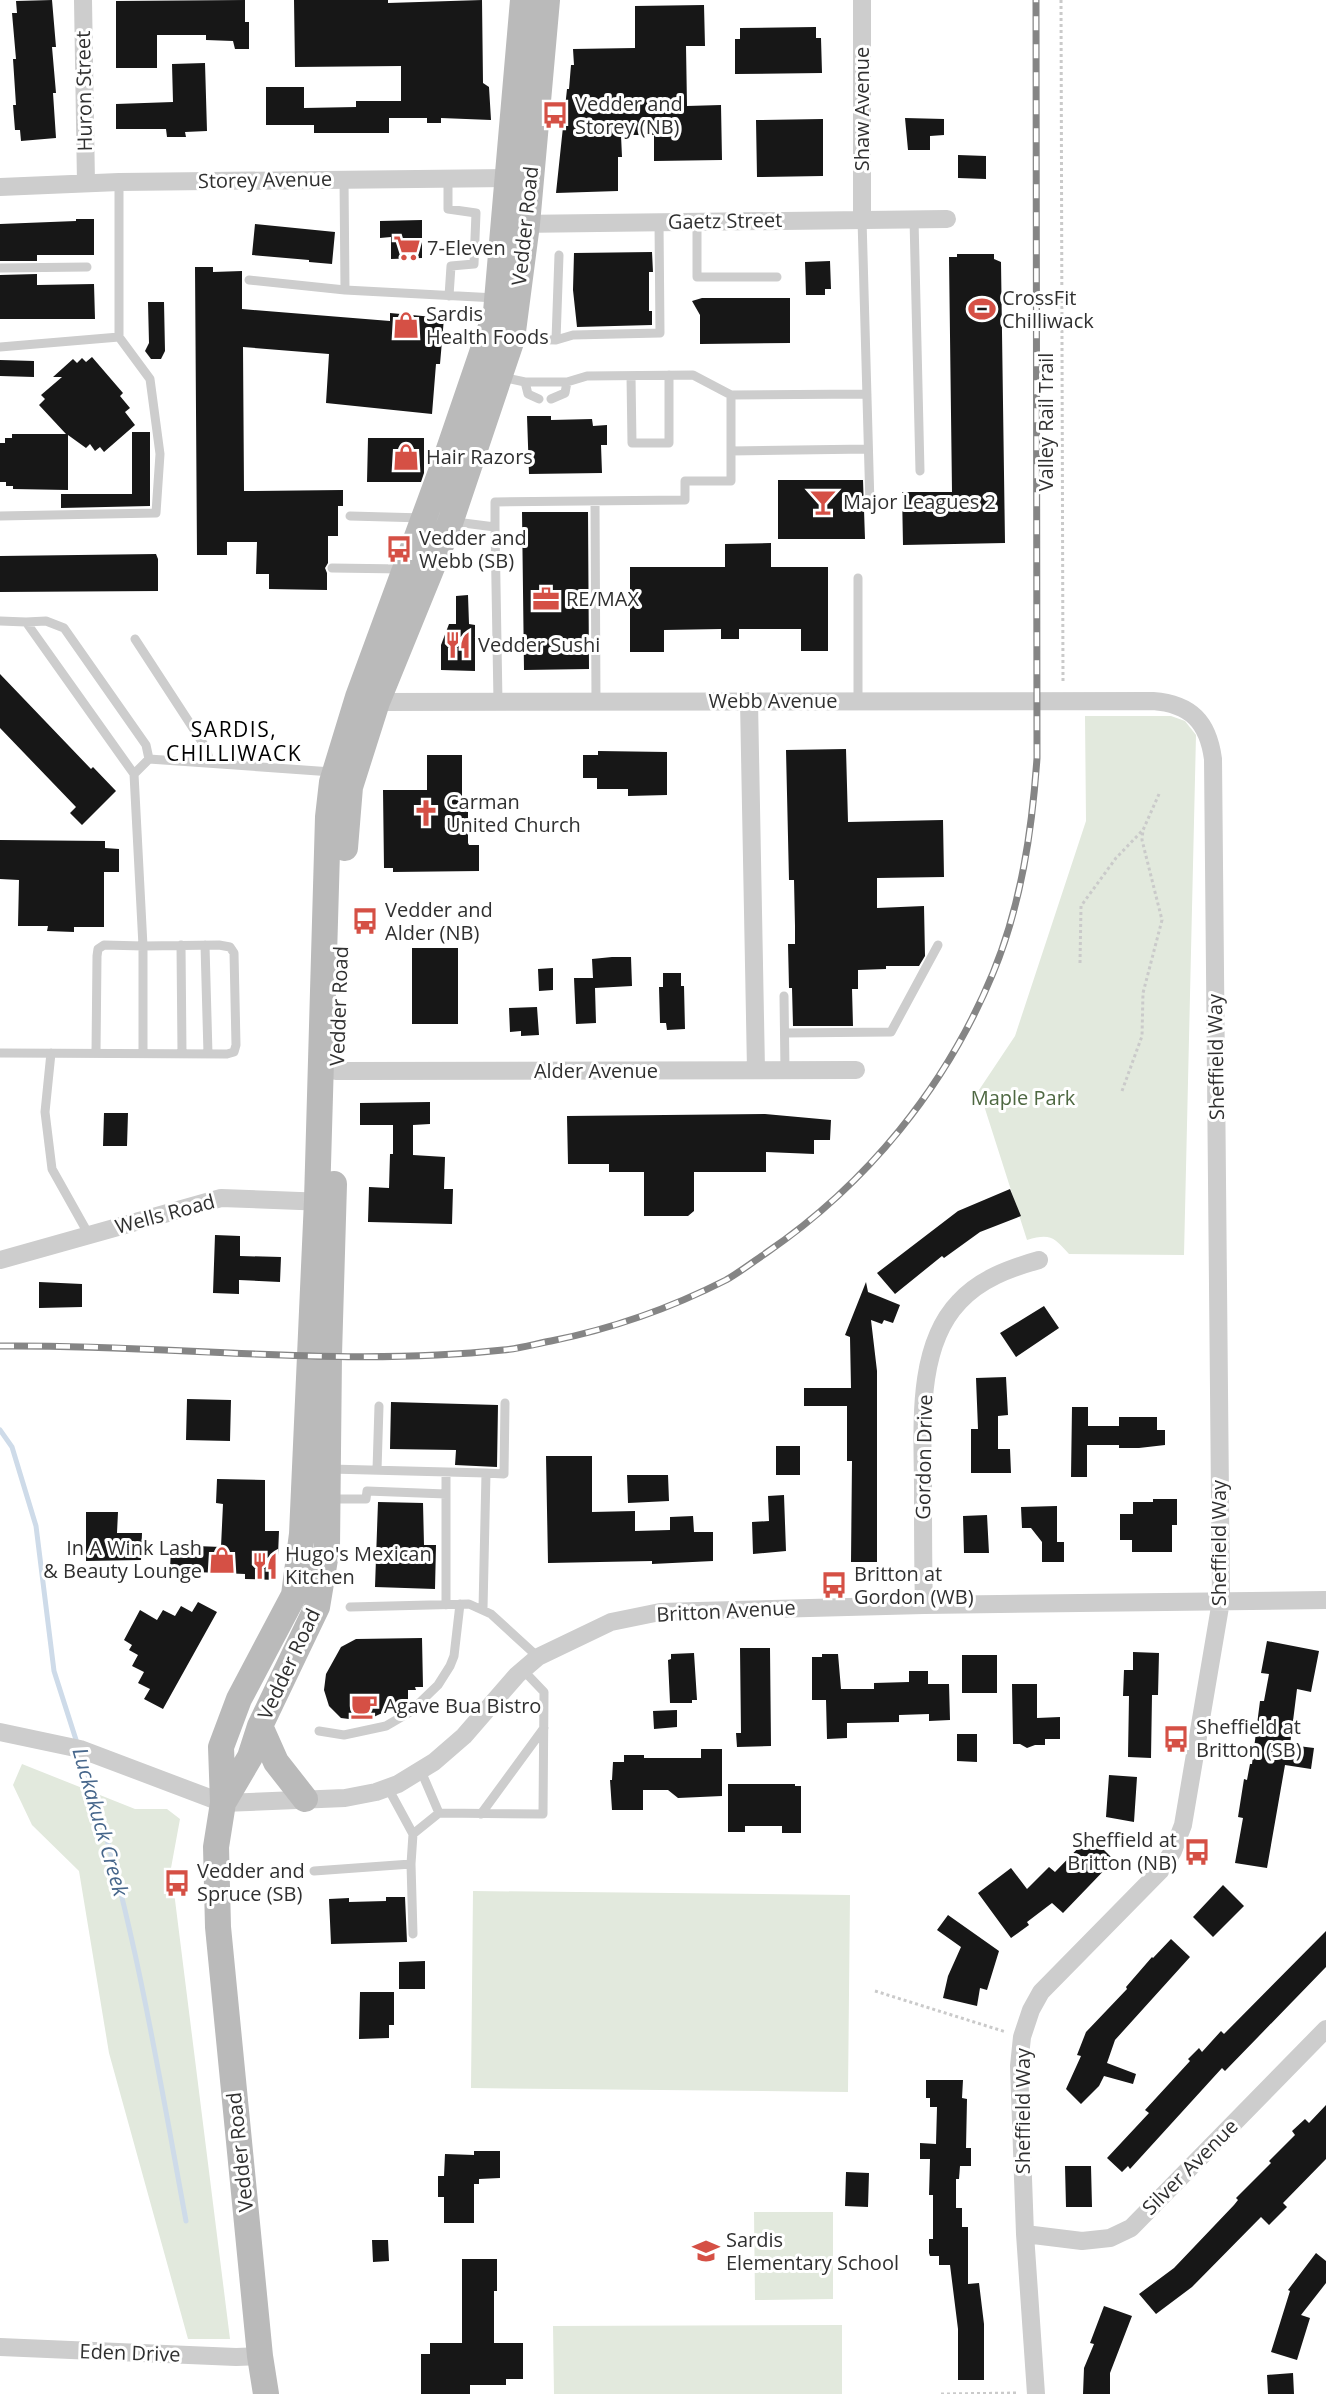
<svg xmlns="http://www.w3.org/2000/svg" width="1326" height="2394" font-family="'Open Sans',sans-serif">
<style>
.green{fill:#e2e9dd}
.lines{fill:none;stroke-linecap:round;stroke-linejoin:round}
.stream{stroke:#cedbe9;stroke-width:5}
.building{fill:#171717}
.path{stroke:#cacaca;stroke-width:3;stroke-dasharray:3 3;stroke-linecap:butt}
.lane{stroke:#cdcdcd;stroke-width:9}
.street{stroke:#cdcdcd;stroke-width:18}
.secondary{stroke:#bababa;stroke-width:26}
.rail-casing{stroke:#858585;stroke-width:7}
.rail{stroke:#fff;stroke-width:4.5;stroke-dasharray:14;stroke-linecap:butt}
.labels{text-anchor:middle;stroke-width:6;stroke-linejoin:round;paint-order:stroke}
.street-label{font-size:20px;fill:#303030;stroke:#fff}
.poi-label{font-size:20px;fill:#303030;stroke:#fff;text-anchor:start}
.park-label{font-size:20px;fill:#4e6842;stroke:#fff}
.neighbourhood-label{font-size:21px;letter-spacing:1.5px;fill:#000;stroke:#fff}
.water-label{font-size:21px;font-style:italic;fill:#46668b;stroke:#fff}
</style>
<rect width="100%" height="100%" fill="#fff"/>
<!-- green -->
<path class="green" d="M1085,716h86l14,5 11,14 -12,520 -115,-1c-15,-17 -19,-21 -42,-14l-48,-150 36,-54 71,-215z
M22,1764l113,45h32l13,10 -9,49 59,471h-42l-79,-286 -30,-182 -47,-46 -19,-40z
M473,1891l377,4 -2,197 -377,-4z
M754,2212h79v87l-78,1z
M842,2325v69h-288l-1,-68z"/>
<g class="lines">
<!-- stream -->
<path class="stream" d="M0,1430l12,17 24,79 18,145 24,75
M81,1754c51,152 76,310 105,467"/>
</g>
<!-- building -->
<path class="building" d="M52,0l4,47h-4l4,46h-3l3,45 -35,3 -1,-11h-5l-2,-25h3l-3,-46h3l-4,-46h5l-1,-12z
M245,0v22h4v27h-14l-2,-8 -27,-1v-5h-49v33h-41v-67z
M294,0h94v3l94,-3 1,83 6,4 2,33 -50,-2v5h-14v-5h-38v15h-75v-8h-48v-38h38v21l52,-1v-6h45v-35l-106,1z
M704,5l1,41h-19l1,60 34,-1 1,55 -68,1v-26h-33l1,22h-4v34l-62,2 11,-104h2l2,-24h3l-1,-16 62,-1v-42z
M816,27v11h5l1,35 -87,1v-35h5v-11z
M205,63l2,68 -22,1 1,5h-19l-1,-8h-50v-25l57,-2 -1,-38z
M905,118l39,1v16l-14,1v14h-22z
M823,119v57l-66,1 -1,-57z
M958,155l28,1v23l-28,-1z
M76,219h18v36h-57v6h-37v-37l76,-3z
M422,220v38l-31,1v-22l-11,1v-17z
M255,224l80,8 -3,32 -23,-2v-2l-57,-5z
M652,252l1,20h-4v39h3v14l-75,2 -4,-37 1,-37z
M957,254h37v5l7,3 4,281 -102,2 -1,-53h50l-3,-235h8z
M830,261l1,28h-6v6h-19l-1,-33z
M195,267h18v5l29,-1v38l148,12v-8l54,5 -4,46h-4l-4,50 -106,-11 3,-49 -86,-7 1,144 99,-1v16h-5v30h-10v27l-3,5 2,5v17l-58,-1v-15h-13l1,-32h-30v13h-30z
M37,274v11l57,-1 1,35h-95v-44z
M702,298h88v45l-90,1v-29l-8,-14z
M148,302h16l1,49 -4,8h-10l-6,-8 4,-8z
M92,357l31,36 -3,3 10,12 -5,4 10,13 -31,27 -4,-5 -5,4 -5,-7 -4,4 -18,-13v55l-55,-1v-3h-7v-4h-6v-39h5v-5h7v-4h54l-27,-29 6,-6 -4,-4 21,-18h-9l20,-18 4,4 5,-5 4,4z
M0,360l34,1v16l-34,-1z
M527,416h24v4l41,-1 1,7 14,-1v20h-6l1,28 -73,1z
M132,432h18v74l-89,2v-14h71z
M368,438h56v35l-3,9h-54z
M778,480h85l2,59h-87z
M522,512h66l1,157 -65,1z
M771,543v24h57v84h-27v-22h-62v10h-18v-10l-57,1v22h-34v-85h95v-23z
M156,554l2,5v32l-158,1v-36z
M468,595l1,29 6,1v46l-34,-1v-25l8,-21h7v-28z
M0,674l91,95 2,-2 23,24 -34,34 -12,-12 6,-6 -76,-79z
M846,749l2,73 95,-2 1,57 -67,1v30l47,-2 1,50 -6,10h-33v3l-28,1v19h-6l1,37h-60l-1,-38h-3l-1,-44h7v-18l-1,-46h-5l-3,-130z
M598,751l69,1v43l-39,1v-7h-31v-11h-14v-23h15z
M427,755h35v42h6v46l1,2h10v26l-86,1v-4h-9l-1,-78h44z
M0,840l105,1v7l14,1v23h-15v55h-30v5l-27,-1 1,-5h-30l1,-46 -19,-1z
M412,948h46v76h-46z
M612,957h19l1,29 -37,2 1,35 -20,1 -2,-46h19l-1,-19z
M553,968v22l-14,1 -1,-22z
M663,973h18v13h3l1,43 -18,1 -1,-7h-6l-1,-36h4z
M537,1007l2,28 -18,1v-5l-11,1 -1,-24z
M430,1102v22l-17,1v30l32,2 -1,32h9l-1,35 -84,-2 1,-35 20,1 1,-34h3v-29h-33v-22z
M104,1113h24l-1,33h-24z
M765,1114l66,6 -1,20h-16v14l-48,-2v20h-72v39l-6,5h-44v-44h-35v-8h-41l-1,-48z
M1010,1189l11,27 -41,16 -36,26 -2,-2 -47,38 -18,-21 81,-62z
M215,1235l25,1v20l41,1 -1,25 -41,-2v14l-26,-1z
M39,1282l43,2v23l-43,1z
M866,1282l2,10 32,13 -7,18 -9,-3 -2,4 -11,-4 6,51v191h-26l1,-101h-5v-55h-43v-18h47l-1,-51 -5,-2z
M1044,1306l15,22 -43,29 -16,-24z
M1006,1377l2,38 -10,1v33h12l1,24h-40v-44h7l-2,-51z
M187,1399l44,1 -1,41 -44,-1z
M391,1402l107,3 -1,62 -42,-2 1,-15 -66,-1z
M1072,1407h16v19h31v-9h38v13h8v15l-26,3h-20v-3h-32v32h-16z
M776,1446h24v29h-24z
M546,1456h46v56l43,-1v20l35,-1v-13l23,-1 1,16h19v29l-61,3v-3l-104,2z
M627,1475h41l1,26 -41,2z
M217,1479l48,1v51h14l-2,49 -32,-1v-5l-75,-3 1,-26 50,2 2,-43 -7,-1z
M784,1495l2,56 -33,3 -1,-32 17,-1 -1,-25z
M1153,1499h24v26h-5v27h-40v-12h-12v-26h13v-12h20z
M378,1502l45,1 1,42h12l-1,44 -60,-2z
M1057,1506v36h7v20h-22v-20l-11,-14h-9l-1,-21z
M86,1512h32l-1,21h25l-1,27 -55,1z
M987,1515l2,38h-25l-1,-37z
M198,1602l19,10 -54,97 -19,-10 6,-10 -12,-6 6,-11 -12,-6 6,-11 -9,-5 3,-5 -8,-5 16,-30 17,10 6,-10 12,6 6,-10 11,6z
M422,1638l1,49h-8l1,3h-8v11l-43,20 -24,-3 -12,-12 -5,-16 2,-16 15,-27 15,-8z
M1267,1641l52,10 -8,41 -14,-3 -7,56 24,3 -3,21 -26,-4 -18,103 -32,-5 8,-45 -5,-1 6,-38 3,1 3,-16h2l8,-63h4l5,-27 -8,-1z
M740,1648h30l1,98 -34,1 -1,-14h5z
M1133,1652l26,1 -1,42h-6l-1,63 -23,-1 1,-61h-6l1,-26h9z
M694,1653l3,47h-5v3h-22l-2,-43 3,-1v-5z
M822,1654h16l3,35h33v-6l35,-1v-11h19v13h21l1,36 -21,1v-7l-30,1v7l-52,1v15l-20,1 -1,-39h-14v-43h10z
M962,1655h35v38h-35z
M1012,1684h25v34l23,-1v22h-15v6h-10l-8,3 -7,-4h-7z
M677,1710v17l-23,2 -1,-18z
M957,1734h20v28l-20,-1z
M701,1749h21v47l-44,2 -10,-8h-25v20h-31l-2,-30h2l1,-18h11v-7h20v3h57z
M1109,1775l28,2 -3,45 -28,-5z
M728,1784h67v2h6v47h-19v-7h-37v6h-17z
M1084,1842l5,5 8,-4 17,17 -51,53 -11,-10 -25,19 2,3 -18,13 -33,-45 33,-25 16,21 22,-22 6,5z
M1223,1885l21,21 -31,31 -20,-20z
M386,1897h19l2,45 -76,2 -2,-45 20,-1v4l37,-1z
M948,1915l51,36 -12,39 -7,-2 -3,18 -34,-8 5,-22 13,-29 -24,-17z
M1326,1931v36l-101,104 -3,-3 -92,101 -2,-3 -6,6 -15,-14 42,-45 -4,-3 45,-49 -2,-2 11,-11 3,4 19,-21 3,3z
M1171,1939l19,18 -75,83 -8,23 29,11 -3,10 -29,-8 -5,10 -18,18 -15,-15 15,-33 -4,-1 9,-23 41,-43 -1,-2 26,-30 1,1z
M425,1961v28h-26v-27z
M360,1992h34v33h-5v13l-30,1z
M926,2080h37l-1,18 5,1 -1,49h5v18h-11l-1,13h-3v29h6v19h6v57l11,-1 5,41v56h-26v-51l-8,-64h-11v-9h-9l-1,-3v-14h4v-44h-4l1,-36h-10v-16l16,1 1,-37h-7v-9h-4z
M1326,2105v54l-43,44 4,4 -18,18 -8,-8 -69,70 -36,27 -17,-20 35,-26 60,-63 4,-5 -2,-2 35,-35 -2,-2 26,-26 -3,-4 13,-12 4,4z
M474,2151h26v27l-21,1v5h-5v39h-30v-26h-6v-21h6l1,-22 29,1z
M1065,2166h26l1,41h-26z
M846,2172l23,1 -1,34 -23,-1z
M372,2240h16l1,21 -16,1z
M1316,2253l10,8v22l-25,32 9,3 -13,42 -26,-8 19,-61 -2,-1z
M462,2259h35v32h-3v52h29v36h-17v6h-36v9h-49v-40h9v-11h32z
M1104,2306l28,10 -22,57v21h-27l1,-26 10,-24 -4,-1z
M1293,2373l1,21h-26l-1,-19z"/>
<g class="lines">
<!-- path -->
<path class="path" d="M1061,0l2,682
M1080,963l1,-57 35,-48 26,-27
M1122,1091l20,-55 1,-43 19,-73 -20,-80 1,-10 16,-36
M875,1991l131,41
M941,2394l78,-1"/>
<!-- lane -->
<path class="lane" d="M448,178v31l28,4 -2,51 -23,2 -2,30
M862,219l8,286
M914,219l6,252
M697,221v56h80
M0,268l87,-1
M249,280l96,10 -1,-111
M345,290l151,8
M515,339l41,1 17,-5 87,-2 -1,-111
M556,340l3,-85
M0,347l119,-10
M631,376l1,67h37v-68
M525,382l3,12 11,5
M731,395l136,-1
M551,399l14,-6 2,-11
M731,451l137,-2
M595,501l1,201
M0,516l156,-3 4,-59 -10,-75 -31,-42v-155
M350,516l74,2 71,9v-25l190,-2v-19h46v-86l-38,-20 -106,1 -20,6h-42l-23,-5
M495,527l3,175
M332,568l71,1
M858,578v123
M0,621l26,1 108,152 9,172 76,-1 11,2 4,6 2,92 -2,7 -7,2 -227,-1
M26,622l20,-1 18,7 82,117 3,14 -15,15
M135,639l71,109 4,15
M149,759l183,13
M181,945l1,108
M205,945l3,109
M784,996l1,74
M785,1033l106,-1 47,-87
M51,1053l-6,59 7,57 37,66
M96,1053l1,-97 1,-7 6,-4 39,1v107
M330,1469l156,4 -3,136
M377,1470l2,-64
M446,1472v133
M486,1473l18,1 1,-71
M330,1499h36l1,-8 79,3
M350,1607l119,-3 22,10 47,43
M319,1731l25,4 42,-9 24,-14 28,-27 12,-19 4,-10 6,-52
M421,1771l18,42
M388,1788l25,46 -2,30
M481,1814l63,-86
M413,1834l26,-21 104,1 1,-122 -21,-22
M314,1871l97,-7 2,70"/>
<!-- street -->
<path class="street" d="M83,0l3,183
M862,0v219
M0,187l119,-5 398,-4
M516,224l431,-5
M369,700l8,2 776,-1c38,3 55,21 60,58l8,842 -38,224 -10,26 -13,20 -119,121 -10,18 -9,27 -3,29 6,168 11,160
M749,701l7,369
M336,1071l520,-1
M0,1260l221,-62 105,4
M924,1605c-1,-38 -1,-77 -1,-115 0,-59 -8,-142 36,-188 21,-23 51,-34 80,-42
M0,1732l80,17 143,54 122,-5 31,-6 22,-8 36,-22 30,-26 53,-61 21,-18 73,-35 49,-10 264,-7 402,-5
M1025,2234l57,7 28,-3 21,-10 195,-199
M0,2347l236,10 24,-1"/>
<!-- secondary -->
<path class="secondary" d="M345,848l5,-61 27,-85 73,-179 62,-184 15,-115 20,-224
M260,1726l16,36 29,37
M223,1803l27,-46 10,-31 57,-119 10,-60 2,-192 5,-171
M266,2394l-6,-38 -42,-429 -2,-80 7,-44 -2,-56 18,-48 55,-104 8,-61 15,-334 11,-383 4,-35 26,-85 88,-239 50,-146 27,-312"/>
<defs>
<path id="rail" d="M0,1346c167,-2 336,22 503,4 16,-1 32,-6 48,-9 60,-12 120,-33 175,-61 14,-8 27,-18 40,-27 101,-69 180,-166 227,-280 28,-68 39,-142 44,-215l-1,-758"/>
</defs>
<!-- rail casing -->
<use href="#rail" class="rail-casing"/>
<!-- rail -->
<use href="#rail" class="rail"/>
</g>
<!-- icons -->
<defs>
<symbol id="bus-bare" viewBox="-9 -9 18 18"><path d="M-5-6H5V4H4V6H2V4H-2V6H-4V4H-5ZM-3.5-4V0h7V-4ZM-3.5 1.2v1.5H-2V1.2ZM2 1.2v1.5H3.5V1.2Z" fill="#d55045" stroke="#fff" stroke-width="2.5" paint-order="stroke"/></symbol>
<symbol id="supermarket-bare" viewBox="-9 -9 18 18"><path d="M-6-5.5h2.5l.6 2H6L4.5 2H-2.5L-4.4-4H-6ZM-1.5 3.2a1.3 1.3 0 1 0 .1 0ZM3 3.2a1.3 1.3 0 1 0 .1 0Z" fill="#d55045" stroke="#fff" stroke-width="2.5" paint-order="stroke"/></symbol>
<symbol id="stadium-bare" viewBox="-9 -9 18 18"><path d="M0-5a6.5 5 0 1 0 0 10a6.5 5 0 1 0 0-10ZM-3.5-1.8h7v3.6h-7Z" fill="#d55045" stroke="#fff" stroke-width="2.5" paint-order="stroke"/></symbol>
<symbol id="shop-bare" viewBox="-9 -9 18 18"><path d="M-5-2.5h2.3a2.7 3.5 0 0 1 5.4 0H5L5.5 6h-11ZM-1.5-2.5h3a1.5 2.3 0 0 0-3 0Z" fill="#d55045" stroke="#fff" stroke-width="2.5" paint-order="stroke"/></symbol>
<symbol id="bar-bare" viewBox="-9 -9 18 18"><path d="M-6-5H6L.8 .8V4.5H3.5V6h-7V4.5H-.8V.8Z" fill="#d55045" stroke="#fff" stroke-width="2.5" paint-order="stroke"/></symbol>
<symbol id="office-bare" viewBox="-9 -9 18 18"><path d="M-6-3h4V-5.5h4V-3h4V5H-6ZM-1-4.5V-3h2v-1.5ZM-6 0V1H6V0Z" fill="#d55045" stroke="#fff" stroke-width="2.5" paint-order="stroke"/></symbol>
<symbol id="restaurant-bare" viewBox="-9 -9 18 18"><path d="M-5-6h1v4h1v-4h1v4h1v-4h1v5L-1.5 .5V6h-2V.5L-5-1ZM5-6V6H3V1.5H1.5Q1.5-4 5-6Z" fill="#d55045" stroke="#fff" stroke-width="2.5" paint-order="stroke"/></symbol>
<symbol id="church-bare" viewBox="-9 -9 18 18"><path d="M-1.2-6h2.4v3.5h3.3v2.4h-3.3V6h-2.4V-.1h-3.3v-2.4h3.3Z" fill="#d55045" stroke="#fff" stroke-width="2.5" paint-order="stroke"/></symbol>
<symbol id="cafe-bare" viewBox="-9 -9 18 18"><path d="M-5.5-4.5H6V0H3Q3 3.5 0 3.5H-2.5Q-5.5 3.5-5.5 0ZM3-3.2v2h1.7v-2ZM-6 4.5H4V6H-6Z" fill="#d55045" stroke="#fff" stroke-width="2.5" paint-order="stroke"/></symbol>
<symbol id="school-bare" viewBox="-9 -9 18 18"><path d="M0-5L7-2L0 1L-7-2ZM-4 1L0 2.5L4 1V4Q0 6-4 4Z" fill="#d55045" stroke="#fff" stroke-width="2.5" paint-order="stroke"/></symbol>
</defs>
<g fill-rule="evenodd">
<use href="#bus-bare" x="536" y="96" width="38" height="38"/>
<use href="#supermarket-bare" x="388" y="229" width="38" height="38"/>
<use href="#stadium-bare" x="963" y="290" width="38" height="38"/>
<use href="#shop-bare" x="387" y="306" width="38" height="38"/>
<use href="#shop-bare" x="387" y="438" width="38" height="38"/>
<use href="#bar-bare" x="804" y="483" width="38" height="38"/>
<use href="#bus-bare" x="380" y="530" width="38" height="38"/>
<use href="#office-bare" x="527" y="580" width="38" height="38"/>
<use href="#restaurant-bare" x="439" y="626" width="38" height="38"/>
<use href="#church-bare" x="407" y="794" width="38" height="38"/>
<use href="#bus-bare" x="346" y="902" width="38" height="38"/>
<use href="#shop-bare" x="203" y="1541" width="38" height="38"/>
<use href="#restaurant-bare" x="246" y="1547" width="38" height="38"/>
<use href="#bus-bare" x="815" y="1566" width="38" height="38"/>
<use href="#cafe-bare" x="345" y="1687" width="38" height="38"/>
<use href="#bus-bare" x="1157" y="1720" width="38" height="38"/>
<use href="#bus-bare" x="1178" y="1833" width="38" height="38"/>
<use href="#bus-bare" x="158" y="1864" width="38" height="38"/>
<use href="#school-bare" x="687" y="2232" width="38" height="38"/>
</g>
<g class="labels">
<!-- street labels -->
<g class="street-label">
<text transform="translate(84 91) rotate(-91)" y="7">Huron Street</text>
<text transform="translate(862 109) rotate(-90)" y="7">Shaw Avenue</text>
<text transform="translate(265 180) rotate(-1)" y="7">Storey Avenue</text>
<text transform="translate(725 221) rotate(-1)" y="7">Gaetz Street</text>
<text transform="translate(525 226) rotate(-84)" y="7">Vedder Road</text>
<text transform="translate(1046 422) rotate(-90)" y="7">Valley Rail Trail</text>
<text x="773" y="708">Webb Avenue</text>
<text transform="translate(339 1006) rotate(-88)" y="7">Vedder Road</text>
<text transform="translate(1216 1057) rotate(-91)" y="7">Sheffield Way</text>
<text x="596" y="1078">Alder Avenue</text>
<text transform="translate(165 1214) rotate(-15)" y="7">Wells Road</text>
<text transform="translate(924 1457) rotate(-89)" y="7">Gordon Drive</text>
<text transform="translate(1219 1543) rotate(-90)" y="7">Sheffield Way</text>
<text transform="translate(726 1611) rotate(-3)" y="7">Britton Avenue</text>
<text transform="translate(289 1664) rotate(-65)" y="7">Vedder Road</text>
<text transform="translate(1023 2111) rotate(-90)" y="7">Sheffield Way</text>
<text transform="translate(240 2152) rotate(-96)" y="7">Vedder Road</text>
<text transform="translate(1190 2167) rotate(-45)" y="7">Silver Avenue</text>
<text transform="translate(130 2353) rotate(2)" y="7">Eden Drive</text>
</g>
<!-- poi labels -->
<g class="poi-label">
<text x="575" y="111">Vedder and<tspan x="575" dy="23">Storey (NB)</tspan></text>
<text x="427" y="255">7-Eleven</text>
<text x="1002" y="305">CrossFit<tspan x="1002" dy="23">Chilliwack</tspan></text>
<text x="426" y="321">Sardis<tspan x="426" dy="23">Health Foods</tspan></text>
<text x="426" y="464">Hair Razors</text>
<text x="843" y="509">Major Leagues 2</text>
<text x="419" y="545">Vedder and<tspan x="419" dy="23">Webb (SB)</tspan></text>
<text x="566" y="606">RE/MAX</text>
<text x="478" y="652">Vedder Sushi</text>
<text x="446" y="809">Carman<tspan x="446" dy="23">United Church</tspan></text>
<text x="385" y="917">Vedder and<tspan x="385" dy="23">Alder (NB)</tspan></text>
<text x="202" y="1555" text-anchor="end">In A Wink Lash<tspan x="202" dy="23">&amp; Beauty Lounge</tspan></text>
<text x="285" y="1561">Hugo's Mexican<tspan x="285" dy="23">Kitchen</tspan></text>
<text x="854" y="1581">Britton at<tspan x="854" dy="23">Gordon (WB)</tspan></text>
<text x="384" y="1713">Agave Bua Bistro</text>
<text x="1196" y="1734">Sheffield at<tspan x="1196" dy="23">Britton (SB)</tspan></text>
<text x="1177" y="1847" text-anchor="end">Sheffield at<tspan x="1177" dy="23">Britton (NB)</tspan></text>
<text x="197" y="1878">Vedder and<tspan x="197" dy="23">Spruce (SB)</tspan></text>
<text x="726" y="2247">Sardis<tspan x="726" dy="23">Elementary School</tspan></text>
</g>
<!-- park labels -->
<g class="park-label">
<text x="1023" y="1105">Maple Park</text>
</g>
<!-- neighbourhood labels -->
<g class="neighbourhood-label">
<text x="234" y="737">SARDIS,<tspan x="234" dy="24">CHILLIWACK</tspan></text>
</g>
<!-- water labels -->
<g class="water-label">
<text transform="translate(100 1822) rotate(74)" y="7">Luckakuck Creek</text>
</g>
</g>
</svg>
